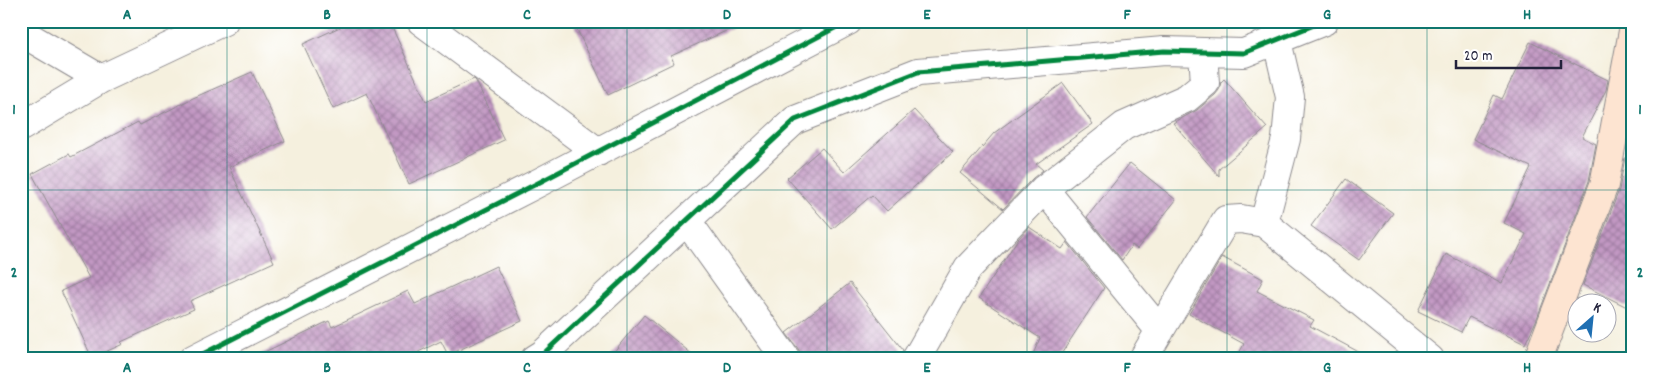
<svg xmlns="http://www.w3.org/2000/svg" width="1654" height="380" font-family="Dekko,sans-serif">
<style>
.building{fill:url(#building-cross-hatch)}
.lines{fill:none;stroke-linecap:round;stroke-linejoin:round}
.street-casing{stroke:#8c898c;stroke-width:30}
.secondary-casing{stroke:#8c898c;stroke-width:30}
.street{stroke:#fff;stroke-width:28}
.secondary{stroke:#fde4d1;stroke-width:28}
.cycleway-casing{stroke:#fff;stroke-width:8}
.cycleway{stroke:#00873e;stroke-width:5}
.grid{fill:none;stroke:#0f766e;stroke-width:1;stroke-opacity:0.55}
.neatline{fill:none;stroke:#0f766e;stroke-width:2}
.grid-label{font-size:16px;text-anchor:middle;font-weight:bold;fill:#0f766e}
</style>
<defs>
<pattern id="building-cross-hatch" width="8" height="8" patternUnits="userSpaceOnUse" patternTransform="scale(1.25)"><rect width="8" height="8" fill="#c298c3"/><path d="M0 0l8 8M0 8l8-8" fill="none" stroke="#9d7ca0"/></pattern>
</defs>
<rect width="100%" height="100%" fill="#fff"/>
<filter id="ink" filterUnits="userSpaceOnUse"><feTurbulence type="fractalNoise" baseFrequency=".02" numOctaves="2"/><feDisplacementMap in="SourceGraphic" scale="10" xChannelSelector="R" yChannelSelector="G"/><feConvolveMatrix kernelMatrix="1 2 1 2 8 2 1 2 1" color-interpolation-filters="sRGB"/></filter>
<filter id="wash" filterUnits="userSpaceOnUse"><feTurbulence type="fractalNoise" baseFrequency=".0096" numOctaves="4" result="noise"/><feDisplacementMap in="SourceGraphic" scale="20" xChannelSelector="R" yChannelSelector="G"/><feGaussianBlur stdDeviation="1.12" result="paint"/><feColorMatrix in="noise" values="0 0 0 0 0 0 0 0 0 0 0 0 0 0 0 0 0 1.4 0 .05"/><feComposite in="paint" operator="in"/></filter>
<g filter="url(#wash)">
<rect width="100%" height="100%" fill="#f5f0de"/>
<g id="blocks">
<!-- building -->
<path class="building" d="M353,21h36l37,80 48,-22 2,2 28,59 -95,44 -42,-91 -34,16 -30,-65z
M573,21h175l-77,35 3,7 -66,32z
M1530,42l78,38 -2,10 -24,47 14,7 -7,37 -53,140 -11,23 -56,-27 -8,15 -43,-21 28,-57 56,29 24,-49 -22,-11 27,-56 -58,-28 21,-44 8,4z
M252,72l33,69 -56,26 45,95 -84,39 4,8 -73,33 2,2 -31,14 -31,-67 28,-13 -57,-104 37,-20 2,3 67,-35 2,3 53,-27z
M1224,79l43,49 -48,41v7l-46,-53 24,-13 18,-15 4,-5 2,-8z
M1063,83l30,41 -57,40 7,6 -10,8 -30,31 -43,-36 34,-40z
M914,110l39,42 -66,59 -15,-16 -40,34 -45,-51 35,-30 22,24z
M1625,158l8,4v148l-50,-25 36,-95z
M1130,163l46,37 -39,49 -5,-4 -10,15 -35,-43z
M1346,179l47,34 -34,47 -48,-34z
M1029,227l33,22 5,-7 37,46 -46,71h-27l9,-21 -61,-40 39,-59z
M1222,257l41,22 -6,12 57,29 -4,6 62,33h-136l8,-15 -55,-30z
M496,266l26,55 -74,34 -7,-14 -37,18h-154l79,-38 3,6 76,-36 7,13z
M850,283l53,67 -3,9h-99l-2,-9 -13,-17z
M644,315l54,44h-90z"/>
</g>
</g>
<g filter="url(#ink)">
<use href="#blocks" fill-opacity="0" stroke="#8c898c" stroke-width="1"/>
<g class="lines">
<defs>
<path id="street" d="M421,21l177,131
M21,32l80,47
M1277,41l13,56 -4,42 -22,84 166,136
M21,127l80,-48 123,-58
M1044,189l116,142
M687,221l99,138
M193,359l345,-176 310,-162
M535,359l8,-5 252,-234 123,-48 246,-21 80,2 80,-32
M916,359l52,-91 76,-79 80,-63 63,-28 18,-15 -2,-31
M1143,359l83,-139 15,-1 23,4"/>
<path id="secondary" d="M1538,359l66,-174 29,-154"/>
</defs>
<!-- street casing -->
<use href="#street" class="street-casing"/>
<!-- secondary casing -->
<use href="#secondary" class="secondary-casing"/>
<!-- street -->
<use href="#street" class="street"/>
<!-- secondary -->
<use href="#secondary" class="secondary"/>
<defs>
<path id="cycleway" d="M193,359l345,-176 310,-162
M535,359l8,-5 252,-234 123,-48 246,-21 80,2 80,-32"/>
</defs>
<!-- cycleway casing -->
<use href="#cycleway" class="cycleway-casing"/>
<!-- cycleway -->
<use href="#cycleway" class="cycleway"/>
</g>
</g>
<!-- grid -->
<path class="grid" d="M227,21v338M427,21v338M627,21v338M827,21v338M1027,21v338M1227,21v338M1427,21v338M21,190h1612"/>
<!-- margin -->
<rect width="1654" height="380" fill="none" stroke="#fff" stroke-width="55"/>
<!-- north arrow -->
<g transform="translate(1592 318) rotate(27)"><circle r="24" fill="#ffffff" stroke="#a7a7b1"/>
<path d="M0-4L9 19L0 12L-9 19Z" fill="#1f6fb2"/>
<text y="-8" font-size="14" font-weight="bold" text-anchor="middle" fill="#22223b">K</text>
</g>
<!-- scale -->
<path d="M1456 60v8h105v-8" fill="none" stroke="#22223b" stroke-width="2.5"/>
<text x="1464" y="60" font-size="15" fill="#22223b" stroke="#ffffff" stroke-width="4" paint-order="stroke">20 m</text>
<rect x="28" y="28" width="1598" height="324" class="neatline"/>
<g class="grid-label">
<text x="127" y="19">A</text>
<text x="327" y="19">B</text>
<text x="527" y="19">C</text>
<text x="727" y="19">D</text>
<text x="927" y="19">E</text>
<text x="1127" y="19">F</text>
<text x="1327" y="19">G</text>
<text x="1527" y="19">H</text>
<text x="14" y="114">1</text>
<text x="1640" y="114">1</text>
<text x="14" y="277">2</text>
<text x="1640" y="277">2</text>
<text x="127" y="372">A</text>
<text x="327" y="372">B</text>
<text x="527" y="372">C</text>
<text x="727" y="372">D</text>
<text x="927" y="372">E</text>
<text x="1127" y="372">F</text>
<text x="1327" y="372">G</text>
<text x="1527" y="372">H</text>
</g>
</svg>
